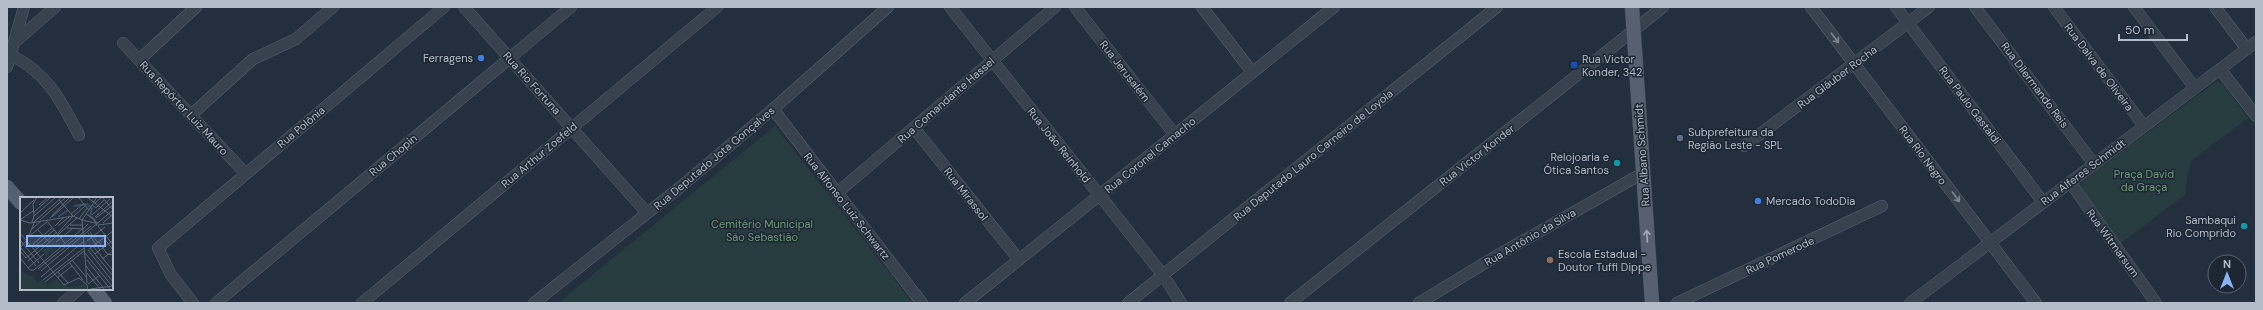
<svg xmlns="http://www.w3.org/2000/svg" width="2263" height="310" font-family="'DM Sans',sans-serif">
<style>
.green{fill:#263c3f}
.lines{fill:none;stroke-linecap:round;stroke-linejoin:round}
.minor-casing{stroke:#565f6c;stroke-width:12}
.major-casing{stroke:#414a57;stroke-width:15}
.minor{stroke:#38414e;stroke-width:11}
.major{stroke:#56606e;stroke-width:14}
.oneway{stroke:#7c8592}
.oneway2{stroke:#a1aab7}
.shop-dot{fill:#3f7fe0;stroke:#1d2633;stroke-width:1.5}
.transit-dot{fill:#1a4fb4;stroke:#1d2633;stroke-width:1.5}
.service-dot{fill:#5c6f8a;stroke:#1d2633;stroke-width:1.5}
.culture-dot{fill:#0f9aa8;stroke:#1d2633;stroke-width:1.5}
.education-dot{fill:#8d6e63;stroke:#1d2633;stroke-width:1.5}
.labels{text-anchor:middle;stroke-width:3;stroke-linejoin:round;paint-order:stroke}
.poi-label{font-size:11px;fill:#b4bcc9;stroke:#1d2633;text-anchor:start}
.street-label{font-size:11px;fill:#b4bcc9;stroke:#1d2633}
.park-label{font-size:11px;fill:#6b9a76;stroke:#1d2633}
.inset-river{fill:none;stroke:#394c67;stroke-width:2}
.inset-road{fill:none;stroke:#5e6776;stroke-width:1}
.view{fill:#8ab4f8;fill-opacity:0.15;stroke:#8ab4f8;stroke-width:2}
.inset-edge{fill:none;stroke:#b4bcc9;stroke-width:2}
</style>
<rect width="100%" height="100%" fill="#242f3e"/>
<!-- green -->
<path class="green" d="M2218,82l5,2 25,34 -56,42 -5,17 -1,17 -65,49 -40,-52 -1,-5 3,-6 130,-96z
M775,126l138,177h-355z"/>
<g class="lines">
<defs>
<path id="minor" d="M464,7l183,206
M950,7l213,268 18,28
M1075,7l100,128
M1202,7l50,65
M1811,7l225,296
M1896,7l147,195
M1975,7l119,157
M2054,7l90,119
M2134,7l61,81
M2215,7l32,42
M15,42l40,-35
M123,43l123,131
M11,55c37,19 49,44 68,80
M139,60l57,-53
M7,67l17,-60
M2220,69l36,47
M773,109l149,194
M191,115l62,-56 43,-20 37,-32
M914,128l105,132
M1744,146l185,-139
M2070,182l86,121
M837,193l218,-186
M63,303l16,-14
M193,303l-22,-28 -13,-27 286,-241
M216,303l355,-296
M362,303l355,-296
M534,303l145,-115 94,-79 115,-102
M965,303l369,-296
M1128,303l369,-296
M1290,303l373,-296
M1419,303l79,-48 145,-82
M1677,303l205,-97
M1910,303l346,-261"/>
<path id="major" d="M1632,7l20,296
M7,187l14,16
M94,289l11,14"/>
</defs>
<!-- minor casing -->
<use href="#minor" class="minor-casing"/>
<!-- major casing -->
<use href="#major" class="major-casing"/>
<!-- minor -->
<use href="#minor" class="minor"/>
<!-- major -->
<use href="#major" class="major"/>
</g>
<!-- one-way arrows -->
<defs><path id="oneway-shaft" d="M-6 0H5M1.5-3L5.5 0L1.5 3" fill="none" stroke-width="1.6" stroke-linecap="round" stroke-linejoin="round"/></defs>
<g class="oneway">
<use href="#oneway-shaft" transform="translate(1835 38) rotate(53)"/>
<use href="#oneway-shaft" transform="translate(1956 197) rotate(53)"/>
</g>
<use class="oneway2" href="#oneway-shaft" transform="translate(1647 236) rotate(-94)"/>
<!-- markers -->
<g class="shop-dot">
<circle cx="481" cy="58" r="4"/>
<circle cx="1758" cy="201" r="4"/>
</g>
<rect class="transit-dot" x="1570" y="61" width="8" height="8" rx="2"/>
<circle class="service-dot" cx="1680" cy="138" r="4"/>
<g class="culture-dot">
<circle cx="1617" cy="163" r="4"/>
<circle cx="2244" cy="226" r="4"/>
</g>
<circle class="education-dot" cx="1550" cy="260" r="4"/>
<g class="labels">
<!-- poi labels -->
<g class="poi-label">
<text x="473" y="62" text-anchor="end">Ferragens</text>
<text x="1582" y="63">Rua Victor<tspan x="1582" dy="13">Konder, 342</tspan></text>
<text x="1688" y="136">Subprefeitura da<tspan x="1688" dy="13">Região Leste - SPL</tspan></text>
<text x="1609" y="161" text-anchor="end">Relojoaria e<tspan x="1609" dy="13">Ótica Santos</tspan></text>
<text x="1766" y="205">Mercado TodoDia</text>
<text x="2236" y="224" text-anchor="end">Sambaqui<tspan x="2236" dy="13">Rio Comprido</tspan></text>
<text x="1558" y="258">Escola Estadual -<tspan x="1558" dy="13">Doutor Tuffi Dippe</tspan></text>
</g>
<!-- street labels -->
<g class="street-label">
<text transform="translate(2099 67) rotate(53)" y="4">Rua Dalva de Oliveira</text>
<text transform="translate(1125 71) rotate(52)" y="4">Rua Jerusalém</text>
<text transform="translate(1837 77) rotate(-37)" y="4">Rua Gláuber Rocha</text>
<text transform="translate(532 83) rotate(48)" y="4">Rua Rio Fortuna</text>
<text transform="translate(2035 85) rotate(53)" y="4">Rua Dilermando Reis</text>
<text transform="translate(946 100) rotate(-41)" y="4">Rua Comandante Hassel</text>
<text transform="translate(1970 105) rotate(53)" y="4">Rua Paulo Gastaldi</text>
<text transform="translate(184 108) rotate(47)" y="4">Rua Repórter Luiz Mauro</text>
<text transform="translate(301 127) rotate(-40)" y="4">Rua Polônia</text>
<text transform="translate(1059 145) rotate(51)" y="4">Rua João Reinhold</text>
<text transform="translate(393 155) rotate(-40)" y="4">Rua Chopin</text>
<text transform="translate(539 155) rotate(-40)" y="4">Rua Arthur Zoefeld</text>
<text transform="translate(1150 155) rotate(-39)" y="4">Rua Coronel Camacho</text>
<text transform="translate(1313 155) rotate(-39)" y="4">Rua Deputado Lauro Carneiro de Loyola</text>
<text transform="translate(1477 155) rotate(-38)" y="4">Rua Victor Konder</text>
<text transform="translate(1642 155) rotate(-94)" y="4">Rua Albano Schmidt</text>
<text transform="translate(1923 155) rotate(53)" y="4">Rua Rio Negro</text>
<text transform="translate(714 158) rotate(-40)" y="4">Rua Deputado Jota Gonçalves</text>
<text transform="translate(2083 172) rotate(-37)" y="4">Rua Alferes Schmidt</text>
<text transform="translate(966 194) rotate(52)" y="4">Rua Mirassol</text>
<text transform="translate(847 206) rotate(52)" y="4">Rua Alfonso Luiz Schwartz</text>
<text transform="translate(1530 237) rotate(-30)" y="4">Rua Antônio da Silva</text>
<text transform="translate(2113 243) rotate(54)" y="4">Rua Witmarsum</text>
<text transform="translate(1780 255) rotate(-25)" y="4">Rua Pomerode</text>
</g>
<!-- park labels -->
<g class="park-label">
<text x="2144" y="178">Praça David<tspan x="2144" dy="13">da Graça</tspan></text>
<text x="762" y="228">Cemitério Municipal<tspan x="762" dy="13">São Sebastião</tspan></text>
</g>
</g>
<!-- overview -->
<g transform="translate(20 197)">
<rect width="93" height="93" fill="#242f3e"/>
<path d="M34,43l5,7 -13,9 -4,-6zM0,73l9,6 4,-1 4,7 5,-2 6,5 8,-6 4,5 11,3 15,-3 1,6h-67z" fill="#263c3f"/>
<path class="inset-river" d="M54,9l13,-2 5,5 -2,7 8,8M38,20l10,-7"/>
<path class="inset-road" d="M58,0l11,13 -7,10M67,0l26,20M75,6l7,-6 11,13M19,8l9,-8M72,8l4,3 8,-8M69,13l8,-13M14,15l17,-15M0,16l14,-13M51,17l12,-10M66,17l8,5 3,7M72,18l18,-16M14,19l22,-19M54,19l11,-10M32,20l22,-20M75,20l18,-16M30,21l20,-21M76,21l17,-13M59,22l8,-11M0,23l13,-9M0,23l10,3 43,-7 9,4M20,23l26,-23M26,23l19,23M62,23l13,3M62,23l5,63M12,25l2,-6 -1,-12 4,-7M83,26l10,-9M50,28h13M78,28l15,-2M35,29l9,-9M38,29l11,-9M78,29l15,19M47,31l16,1 5,-5M12,32l9,-8M17,32l13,14M70,35l8,11M0,36l44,52 15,-7 8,7 1,5M38,36l15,-17 -14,-16M68,36l12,17M8,40l19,-15M84,41l9,12M0,43l19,23M67,44l18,-14M36,45l16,-13M79,45l8,12 6,1M73,49l20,25M14,50l20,-17M0,51l7,-8 8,-19 27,-24M1,51l15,18M70,51l23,28M17,52l-4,-5 19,-16M69,52l24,-18M68,53l25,32M0,54l6,7 31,-26M65,56l27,33M75,57l18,-14M0,61l10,12h4l48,-41M82,62l11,-8M52,63l14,17M67,63l24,30M8,64l49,-43M49,65l14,18M66,69l19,24M8,71l16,-14M18,72l53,-43M21,74l72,-61M38,75l10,11M67,76l14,17M21,80l42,-35M37,81l15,-12M23,83l41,-32M25,85l39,-31M68,87l12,-9M70,92l23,-3"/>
<path class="view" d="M7,39h78v10h-78z"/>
<rect width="93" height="93" class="inset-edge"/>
</g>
<!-- border -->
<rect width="2263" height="310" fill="none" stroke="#b4bcc9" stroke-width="16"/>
<!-- north arrow -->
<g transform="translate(2227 274)"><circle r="19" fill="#1d2633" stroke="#59626f"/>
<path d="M0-3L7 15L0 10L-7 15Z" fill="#8ab4f8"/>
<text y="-6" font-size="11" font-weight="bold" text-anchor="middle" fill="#b4bcc9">N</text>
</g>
<!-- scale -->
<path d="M2119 34v6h68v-6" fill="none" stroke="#b4bcc9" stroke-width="2"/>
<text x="2125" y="34" font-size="12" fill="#b4bcc9" stroke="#1d2633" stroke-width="3" paint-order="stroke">50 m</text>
</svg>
